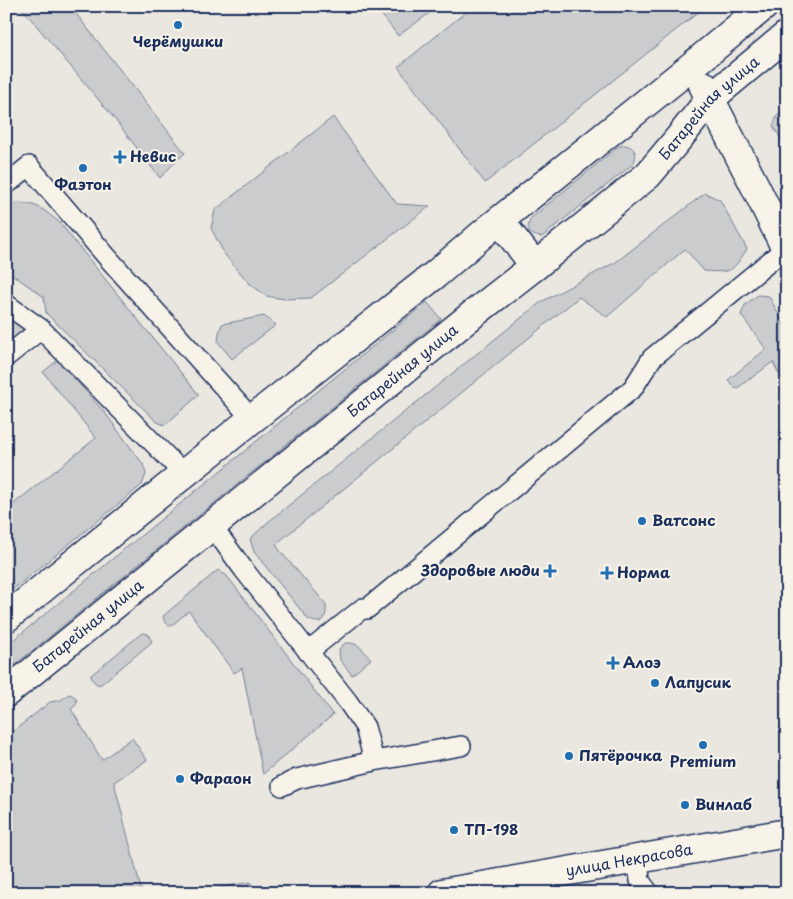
<svg xmlns="http://www.w3.org/2000/svg" width="793" height="899" font-family="'Playpen Sans',sans-serif">
<style>
.green{fill:#cbcccd;stroke:#737e96}
.lines{fill:none;stroke-linecap:round;stroke-linejoin:round}
.lane-casing{stroke:#1b2f5e;stroke-width:22}
.street-casing{stroke:#1b2f5e;stroke-width:31}
.secondary-casing{stroke:#1b2f5e;stroke-width:31}
.lane{stroke:#f7f3e8;stroke-width:19}
.street{stroke:#f7f3e8;stroke-width:28}
.secondary{stroke:#f7f3e8;stroke-width:28}
.poi-dot{fill:#1f6fb2;stroke:#f7f3e8;stroke-width:2}
.labels{text-anchor:middle;stroke-width:4;stroke-linejoin:round;paint-order:stroke}
.poi-label{font-size:15px;font-weight:bold;fill:#1b2f5e;stroke:#f7f3e8;text-anchor:start}
.street-label{font-size:15px;fill:#1b2f5e;stroke:#f7f3e8}
</style>
<rect width="100%" height="100%" fill="#eae7e0"/>
<filter id="ink" filterUnits="userSpaceOnUse"><feTurbulence type="fractalNoise" baseFrequency=".02" numOctaves="2"/><feDisplacementMap in="SourceGraphic" scale="10" xChannelSelector="R" yChannelSelector="G"/><feConvolveMatrix kernelMatrix="1 2 1 2 8 2 1 2 1" color-interpolation-filters="sRGB"/></filter>
<g filter="url(#ink)">
<!-- green -->
<path class="green" d="M20,6h50l115,147 -10,9 -15,16 -47,-61z
M375,6h64l-41,30z
M468,6h238l-221,177 -87,-116 69,-56z
M787,108v34h-4l-10,-16 4,-10z
M333,117l64,87 33,2 -119,92 -27,1 -18,-3 -17,-13 -24,-28 -14,-27 4,-18z
M625,145c11,2 13,10 8,19l-91,73c-13,-1 -17,-7 -11,-19l88,-72z
M705,193l15,7 27,49c-15,23 -15,24 -43,22l-19,-22 -78,68 -28,-20 -303,247 4,7 46,53c1,15 -3,23 -18,15l-54,-67 -4,-13 18,-17 273,-220 75,-40z
M16,203c22,0 26,6 43,19l140,173 -34,30 -8,-3 -111,-109 -2,-16 -38,-27v-59z
M758,295l11,1 18,35v43l-6,4 -8,-16 -37,27 -8,-9 38,-31 -25,-34 4,-10z
M427,302l14,17 -435,353v-26z
M6,313l18,12 2,7 -20,25z
M264,316l12,9 -44,34 -14,-17 1,-9 3,-9z
M58,360l47,53 38,51 3,10 -4,11 -136,110v-85l90,-72 -53,-66z
M218,570l9,6 106,139 -70,59 -21,-106 -8,5 -45,-62 -18,15c-5,-2 -7,-4 -8,-10z
M142,633l6,1 4,8 -52,43c-6,-2 -8,-4 -9,-10z
M345,643c14,-1 17,6 26,16l-19,16 -12,-15 -1,-11z
M69,694c6,2 8,4 8,10l-6,5 31,51 30,-22 15,22 -33,22 28,111h-136v-156l44,-35 11,-2z
M250,882l4,5 -3,5 -1,1h-58z"/>
<g class="lines">
<defs>
<path id="lane" d="M6,185l23,-19 79,92 144,161
M6,304l35,25 143,145
M6,357l35,-28
M212,526l32,44 104,132 17,25 9,34
M308,652l55,-44 4,1 266,-221 19,-30 133,-109
M282,786l15,-7 77,-18 87,-15
M638,859l2,22 9,12"/>
<g id="street">
<path id="s1" d="M442,893l345,-60"/>
</g>
<g id="secondary">
<path d="M703,85l52,101 32,65"/>
<path d="M500,221l35,45"/>
<path d="M6,618l246,-199 184,-145 49,-42 208,-167 71,-59"/>
<path id="s2" d="M6,693l466,-378 63,-49 113,-91 31,-37 31,-39 77,-64"/>
</g>
</defs>
<!-- lane casing -->
<use href="#lane" class="lane-casing"/>
<!-- street casing -->
<use href="#street" class="street-casing"/>
<!-- secondary casing -->
<use href="#secondary" class="secondary-casing"/>
<!-- lane -->
<use href="#lane" class="lane"/>
<!-- street -->
<use href="#street" class="street"/>
<!-- secondary -->
<use href="#secondary" class="secondary"/>
</g>
</g>
<!-- markers -->
<g class="poi-dot">
<circle cx="178" cy="25" r="5"/>
<path d="M117.5 149.5h5v5h5v5h-5v5h-5v-5h-5v-5h5z"/>
<circle cx="83" cy="168" r="5"/>
<circle cx="642" cy="521" r="5"/>
<path d="M547.5 563.5h5v5h5v5h-5v5h-5v-5h-5v-5h5z"/>
<path d="M604.5 565.5h5v5h5v5h-5v5h-5v-5h-5v-5h5z"/>
<path d="M610.5 655.5h5v5h5v5h-5v5h-5v-5h-5v-5h5z"/>
<circle cx="655" cy="683" r="5"/>
<circle cx="703" cy="745" r="5"/>
<circle cx="569" cy="756" r="5"/>
<circle cx="180" cy="779" r="5"/>
<circle cx="685" cy="805" r="5"/>
<circle cx="454" cy="830" r="5"/>
</g>
<g class="labels">
<!-- poi labels -->
<g class="poi-label">
<text x="178" y="47" text-anchor="middle">Черёмушки</text>
<text x="130" y="162">Невис</text>
<text x="83" y="190" text-anchor="middle">Фаэтон</text>
<text x="652" y="526">Ватсонс</text>
<text x="540" y="576" text-anchor="end">Здоровые люди</text>
<text x="617" y="578">Норма</text>
<text x="623" y="668">Алоэ</text>
<text x="665" y="688">Лапусик</text>
<text x="579" y="761">Пятёрочка</text>
<text x="703" y="767" text-anchor="middle">Premium</text>
<text x="190" y="784">Фараон</text>
<text x="695" y="810">Винлаб</text>
<text x="464" y="835">ТП-198</text>
</g>
<!-- street labels -->
<g class="street-label">
<text dy="5" stroke="none"><textPath href="#s2" startOffset="916">Батарейная улица</textPath></text>
<text dy="5" stroke="none"><textPath href="#s2" startOffset="511">Батарейная улица</textPath></text>
<text dy="5" stroke="none"><textPath href="#s2" startOffset="106">Батарейная улица</textPath></text>
<text dy="5" stroke="none"><textPath href="#s1" startOffset="190">улица Некрасова</textPath></text>
</g>
</g>
<!-- margin -->
<rect width="793" height="899" fill="none" stroke="#f7f3e8" stroke-width="25"/>
<rect x="12" y="12" width="768" height="874" fill="none" stroke="#1b2f5e" stroke-width="2" filter="url(#ink)"/>
</svg>
